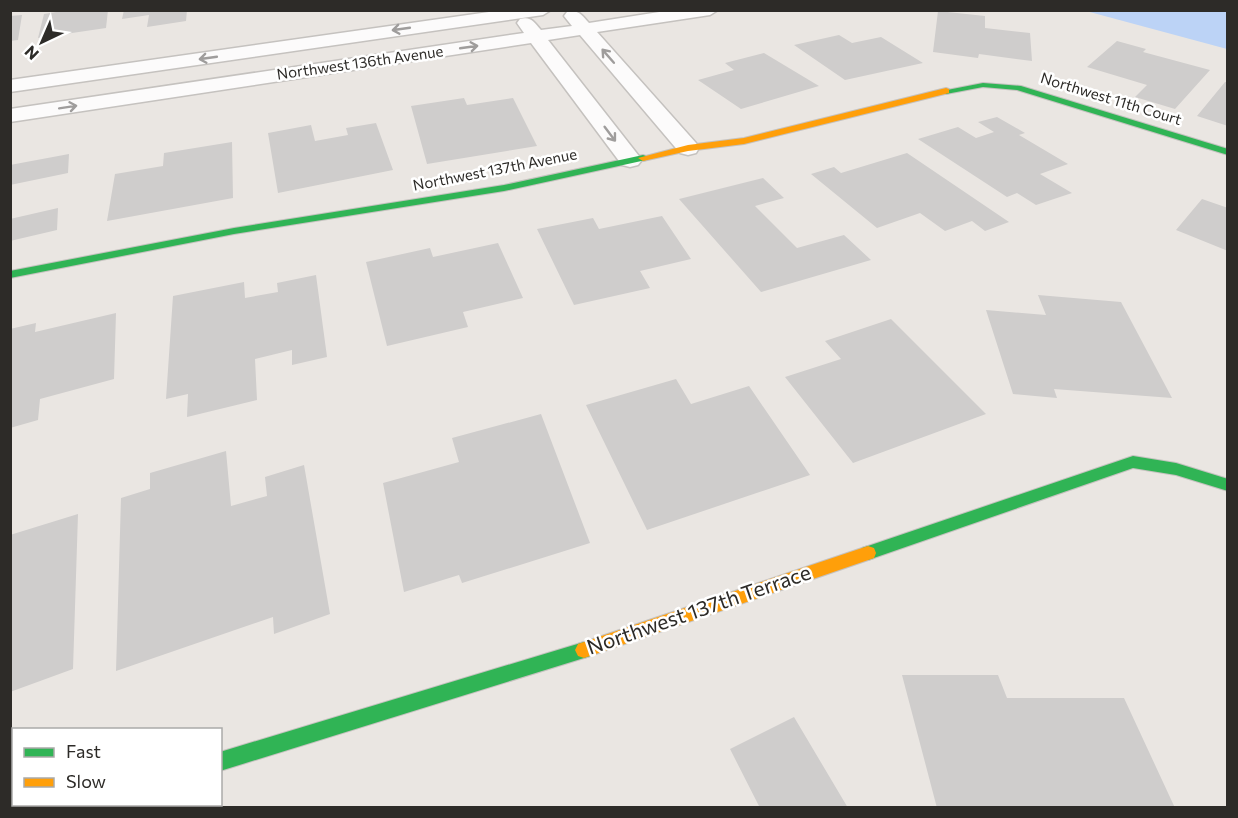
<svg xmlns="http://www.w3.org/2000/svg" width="1238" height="818" font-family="Commissioner,sans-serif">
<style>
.water{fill:#bcd3f6}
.building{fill:#cfcdcc}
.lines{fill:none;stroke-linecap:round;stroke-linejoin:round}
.street-casing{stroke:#c5c2bf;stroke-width:3}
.fast-casing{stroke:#c5c2bf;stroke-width:2}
.slow-casing{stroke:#c5c2bf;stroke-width:2}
.street{fill:#fcfbfb;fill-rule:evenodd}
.fast{fill:#30b455;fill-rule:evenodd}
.slow{fill:#ff9f0a;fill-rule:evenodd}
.oneway{stroke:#9f9d9c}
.labels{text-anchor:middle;stroke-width:5;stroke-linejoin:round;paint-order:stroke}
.far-street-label{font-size:15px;fill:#2d2b28;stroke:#fff}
.near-street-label{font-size:21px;fill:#2d2b28;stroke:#fff}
</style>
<rect width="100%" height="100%" fill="#eae6e2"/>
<!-- water -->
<path class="water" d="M1086,11h141v38z"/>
<!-- building -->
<path class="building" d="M68,10h40l-2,18 -68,10 6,-24z
M124,10h63l-1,11 -39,6 2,-12 -27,4z
M938,11l47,5v12l45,5 2,28 -53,-7 -1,4 -45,-6z
M22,15l-4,25 -8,1v-25z
M839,35l13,8 29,-6 42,26 -78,17 -51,-35z
M1117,41l29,8 -3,3 67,18 -35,39 -40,-12 12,-12 -60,-18z
M764,53l55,33 -78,23 -43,-29 36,-10 -9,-7z
M1225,82h3v44l-31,-10z
M464,98l3,7 46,-7 24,48 -110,18 -16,-58z
M997,117l28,16 -6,2 49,29 -28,10 32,19 -36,12 -19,-12 -10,4 -89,-58 40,-12 18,11 18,-6 -16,-10z
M376,123l17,47 -115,23 -10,-60 43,-8 4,16 33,-6 -2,-7z
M232,142l1,56 -126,23 8,-47 48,-8 1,-13z
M907,153l102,69 -24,9 -13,-10 -27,10 -25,-18 -43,15 -66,-54 23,-7 7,6z
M69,154l-1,19 -58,12v-20z
M763,178l21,20 -29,8 42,42 47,-13 27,25 -110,32 -82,-93z
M1202,199l26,9v43l-52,-21z
M58,208l-1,22 -47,11v-22z
M662,216l29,43 -51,12 10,17 -76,17 -37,-76 56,-11 6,11z
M498,243l25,55 -60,14 5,15 -81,19 -21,-84 64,-14 3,9z
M316,275l11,82 -35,8v-15l-37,9 2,41 -70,17 1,-23 -22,5 7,-103 71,-14 1,16 33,-6 -1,-9z
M1038,295l83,7 51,96 -118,-9 3,9 -44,-4 -27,-84 60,5z
M116,313l-2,66 -74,20 -2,21 -28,8v-99l26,-6 -1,9z
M891,319l95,95 -133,49 -68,-86 56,-18 -16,-18z
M676,379l15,25 58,-18 61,89 -163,55 -61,-125z
M541,414l49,129 -128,40 -3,-8 -55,17 -21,-109 76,-21 -7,-24z
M226,451l5,55 36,-10 -2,-19 39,-12 26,149 -56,20 -1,-17 -157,54 5,-173 29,-9v-16z
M78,514l-5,155 -63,23v-157z
M902,675h96l9,23h117l51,110h-238z
M794,717l54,91h-88l-30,-59z"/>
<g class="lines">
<defs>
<path id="street" d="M503,10h48l-8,5 -533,77v-12z
M672,10h46l-8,5 -113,17 99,111 3,5 -3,5 -8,2 -8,-2 -100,-118 -32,5 94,120 -4,5 -8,2 -8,-2 -91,-122 -521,79v-13l514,-76 -7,-10 3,-4c11,-3 14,3 21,11l31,-4 -8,-10 3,-4c11,-3 15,3 22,11z
M51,804h57l-1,4h-57z"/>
<path id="fast" d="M983,83l38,3 207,63v6l-211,-65 -34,-3 -37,7 -4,-3z
M643,155l3,1v4l-142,31 -270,43 -224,44v-7l224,-43 270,-43z
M1133,456l43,7 52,16v12l-52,-16 -43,-7 -265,92 -6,-2 -2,-5 2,-5 6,-2z
M584,642l6,2 3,6 -3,6 -6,2 -364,113v-19z"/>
<path id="slow" d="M946,88l3,1v4l-205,51 -56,7 -45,10 -5,-3 50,-13 56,-7z
M868,546l6,2 2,5 -2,5 -290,100 -6,-2 -3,-6 3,-6 6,-2z"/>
</defs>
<!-- street casing -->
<use href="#street" class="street-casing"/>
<!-- fast casing -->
<use href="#fast" class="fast-casing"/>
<!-- slow casing -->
<use href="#slow" class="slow-casing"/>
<!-- street -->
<use href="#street" class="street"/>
<!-- fast -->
<use href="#fast" class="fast"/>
<!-- slow -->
<use href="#slow" class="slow"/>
</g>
<!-- one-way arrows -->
<defs><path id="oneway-shaft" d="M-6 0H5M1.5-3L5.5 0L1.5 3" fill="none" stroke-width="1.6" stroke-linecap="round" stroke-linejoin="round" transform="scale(1.5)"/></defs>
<g class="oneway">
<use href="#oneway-shaft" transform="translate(401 29) rotate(172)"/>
<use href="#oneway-shaft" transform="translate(469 47) rotate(-8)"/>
<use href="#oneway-shaft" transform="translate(608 56) rotate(-131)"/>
<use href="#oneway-shaft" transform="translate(208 58) rotate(172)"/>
<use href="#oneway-shaft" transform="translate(68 107) rotate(-9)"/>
<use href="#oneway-shaft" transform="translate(610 134) rotate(53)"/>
</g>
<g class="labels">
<!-- far-street labels -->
<g class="far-street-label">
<text transform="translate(360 63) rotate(-8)" y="5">Northwest 136th Avenue</text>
<text transform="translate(1111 99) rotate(17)" y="5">Northwest 11th Court</text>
<text transform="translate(495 170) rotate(-11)" y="5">Northwest 137th Avenue</text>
</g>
<!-- near-street labels -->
<g class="near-street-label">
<text transform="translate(699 610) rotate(-19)" y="7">Northwest 137th Terrace</text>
</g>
</g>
<!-- border -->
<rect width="1238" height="818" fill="none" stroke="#2d2b28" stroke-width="24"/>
<!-- legend -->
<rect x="12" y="728" width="210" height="78" fill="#ffffff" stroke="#abaaa9" stroke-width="1.5"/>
<rect x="24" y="748" width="30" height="9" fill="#30b455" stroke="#abaaa9" stroke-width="1.5"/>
<text x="66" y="758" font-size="18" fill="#2d2b28">Fast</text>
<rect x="24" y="778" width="30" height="9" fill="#ff9f0a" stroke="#abaaa9" stroke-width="1.5"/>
<text x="66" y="788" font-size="18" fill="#2d2b28">Slow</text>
<!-- north arrow -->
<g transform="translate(42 42) rotate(224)" stroke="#ffffff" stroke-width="4.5" paint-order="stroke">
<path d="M0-4.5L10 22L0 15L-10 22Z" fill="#2d2b28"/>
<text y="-9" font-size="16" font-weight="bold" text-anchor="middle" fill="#2d2b28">N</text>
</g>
</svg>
